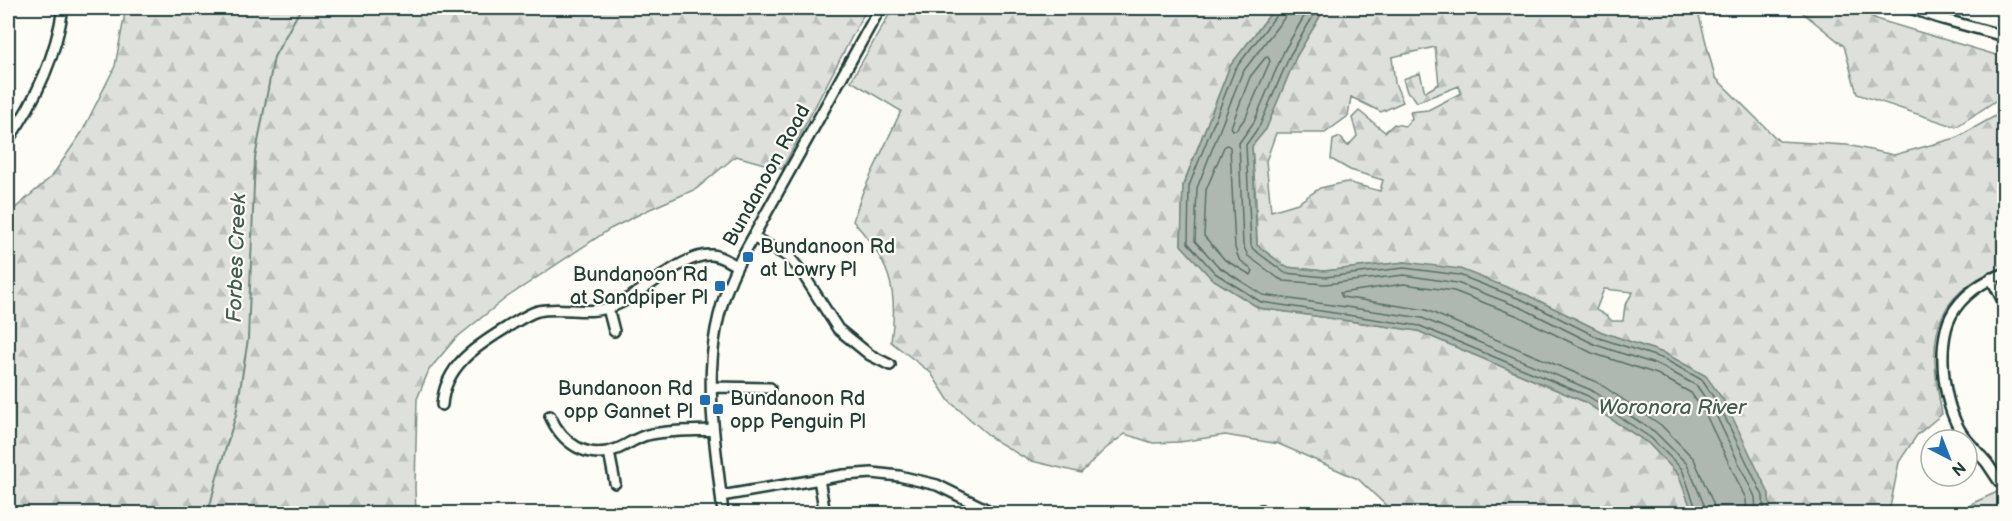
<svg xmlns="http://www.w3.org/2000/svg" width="2012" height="521" font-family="'Balsamiq Sans',sans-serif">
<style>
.forest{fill:url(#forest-firs);stroke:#7e8e88;stroke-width:1.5;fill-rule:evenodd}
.water{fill:#aeb8b1;stroke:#75877f;stroke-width:1.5}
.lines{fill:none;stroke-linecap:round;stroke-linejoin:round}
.shore{stroke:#586e66;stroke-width:1.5}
.stream{stroke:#75877f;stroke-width:2}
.minor-casing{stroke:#1f3d34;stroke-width:14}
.minor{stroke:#fdfcf7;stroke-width:9}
.poi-dot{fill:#1f6fb2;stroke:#fdfcf7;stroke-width:2}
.labels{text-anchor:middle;stroke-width:4.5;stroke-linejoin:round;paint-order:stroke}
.street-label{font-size:20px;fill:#1f3d34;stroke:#fdfcf7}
.poi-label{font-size:20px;fill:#1f3d34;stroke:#fdfcf7;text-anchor:start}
.water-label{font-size:21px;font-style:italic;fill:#435c53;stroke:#fdfcf7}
</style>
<defs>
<pattern id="forest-firs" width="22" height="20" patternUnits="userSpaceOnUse" patternTransform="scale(1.5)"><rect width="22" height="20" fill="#dde0db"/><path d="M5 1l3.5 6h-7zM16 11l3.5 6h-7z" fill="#bdc1bd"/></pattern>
</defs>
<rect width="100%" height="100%" fill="#fdfcf7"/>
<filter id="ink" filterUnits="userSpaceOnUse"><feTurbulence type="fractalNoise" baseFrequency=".0167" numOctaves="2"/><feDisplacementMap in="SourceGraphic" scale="12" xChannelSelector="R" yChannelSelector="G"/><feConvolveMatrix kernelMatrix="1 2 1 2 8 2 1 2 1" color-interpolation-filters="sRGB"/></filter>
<g filter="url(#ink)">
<!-- forest -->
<path class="forest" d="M126,8h741l-85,161 -46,-13 -40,33 -46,20 -40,20 -104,69 -51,41 -26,31 -12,29 -2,89 1,25h-408v-270l2,-9 -2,-1v-27l5,4 39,-34 30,-44 33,-66z
M893,8h382l-45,58 -47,119 -2,60 30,33 48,30 159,23 167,71 63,41 30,31 15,39h-299l-36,-34 -79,-35 -54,-9 -45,7 -27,1 -28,-9 -21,16 -23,23 -53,-13 -35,-21 -44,-38 -18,-28 -40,-31c8,-54 -2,-81 -38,-121l9,-27 39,-83 -50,-30z
M1325,8h372l18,69 64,64 68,4 47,10 62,-17 48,-27v156c-76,27 -76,77 -62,147l-25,21 -18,27 -10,51h-119l-1,-19 -63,-118 -40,-22 -64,-22 -75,-37 -122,-33 -81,9 -38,-4 -29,-22 -1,-43 -4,-56 14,-17 30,-72zM1435,47l4,37 -14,8 -5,-19 -17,6 4,13 5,3 5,7 42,-16 2,7 -33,17 -18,2 2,6 -7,8 -11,-2 -9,8 -26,-21 -7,7 5,18 -9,10 -8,-9 -7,3 -2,19 19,11 33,10 -3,11 -33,-9 -27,6 -22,15 -27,8 -5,-50 10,-28h49l23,-17 3,-19 30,15 22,-10 -8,-19 -3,-26zM1604,289l29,3 -8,13 -2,16h-11l-5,-5 -11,-6z
M1797,8h57l25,12 117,35 8,1v39l-48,32 -99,-33 -13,-48z
M2004,489v24h-42l11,-10z"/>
<!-- water -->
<path class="water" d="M1275,8h50l-29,49 -30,72 -14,17 5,99 29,22 38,4 81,-9 55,7 67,26 75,37 64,22 40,22 20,28 43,90 1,19h-77l-15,-39 -30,-31 -63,-41 -167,-71 -159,-23 -48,-30 -30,-33 2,-59 47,-120z"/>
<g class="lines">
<!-- shore -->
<path class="shore" d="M1279,8l-1,5 -43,56 -46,117 -1,57 27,30 46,29 159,24 168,70 63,42 31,31 16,45
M1287,8l-3,10 -42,55 -45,115 -2,53 24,26 44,28 159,23 169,72 64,42 32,32 18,43 1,7
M1309,8l-25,43 -30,71 -15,21 4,102 5,11 30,22 6,3 41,3 79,-9 53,8 65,25 74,37 65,21 36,20 17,25 41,86 1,17
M1318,8l-28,47 -30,70 -14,20 5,100 2,4 32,24 40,4 79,-9 55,7 66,26 74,37 65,21 38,21 18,27 43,89 1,18
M1268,57l2,4 -24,56 -10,13h-3l-2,-3 19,-50 15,-19z
M1227,145l3,2 5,101 4,11 14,12 -2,4 -26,-15 -21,-24 2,-46 18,-43z
M1715,514l-2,-11 -19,-44 -33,-34 -64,-43 -171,-72 -84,-13 -2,-4 64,-9 50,7 64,25 74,37 65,21 34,19 15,22 40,84 1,15"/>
<!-- stream -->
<path class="stream" d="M208,514l9,-37 19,-62 12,-76 7,-181 19,-101 27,-49"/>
<defs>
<path id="minor" d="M1910,8l29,10 65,18
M8,140c28,-40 48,-84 55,-132
M753,237l36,20 12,14 37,58 32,26 20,10
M1991,278l13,25
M608,308l6,23
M712,387l58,1
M442,405c3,-39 33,-58 64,-77 10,-6 21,-14 32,-17 24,-5 50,4 73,-4 30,-10 70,-54 101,-52 9,1 17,7 25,11
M550,416c12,27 37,45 67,33 10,-4 19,-11 30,-14 21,-5 44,-4 66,-5
M1967,440c-23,-25 -32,-93 -16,-124 10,-20 33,-36 53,-42
M1967,440l20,23 12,18 5,-3
M609,452l6,31
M819,479l6,35
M721,496l123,-21 28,-2 27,3 38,9 59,29
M1261,510l1,4
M723,514c-9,-89 -27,-164 14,-248l143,-258"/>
</defs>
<!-- minor casing -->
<use href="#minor" class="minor-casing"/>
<!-- minor -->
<use href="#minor" class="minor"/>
</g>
</g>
<!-- markers -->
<g class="poi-dot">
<rect x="742" y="251" width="12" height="12" rx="3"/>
<rect x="714" y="280" width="12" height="12" rx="3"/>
<rect x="699" y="394" width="12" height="12" rx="3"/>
<rect x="712" y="403" width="12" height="12" rx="3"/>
</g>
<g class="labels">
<!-- street labels -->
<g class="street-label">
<text transform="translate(766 175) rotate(-61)" y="7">Bundanoon Road</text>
</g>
<!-- poi labels -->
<g class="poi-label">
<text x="760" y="253">Bundanoon Rd<tspan x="760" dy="23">at Lowry Pl</tspan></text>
<text x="708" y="281" text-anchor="end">Bundanoon Rd<tspan x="708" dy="23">at Sandpiper Pl</tspan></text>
<text x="693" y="395" text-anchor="end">Bundanoon Rd<tspan x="693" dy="23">opp Gannet Pl</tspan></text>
<text x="730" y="405">Bundanoon Rd<tspan x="730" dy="23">opp Penguin Pl</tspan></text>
</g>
<!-- water labels -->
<g class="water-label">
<text transform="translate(236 258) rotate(-88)" y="7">Forbes Creek</text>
<text x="1672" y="414">Woronora River</text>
</g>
</g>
<!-- margin -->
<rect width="2012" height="521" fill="none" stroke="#fdfcf7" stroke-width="30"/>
<rect x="15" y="15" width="1982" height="491" fill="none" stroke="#1f3d34" stroke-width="2" filter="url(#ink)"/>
<!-- north arrow -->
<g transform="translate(1949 458) rotate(138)"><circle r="28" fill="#fdfcf7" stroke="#a4b0a9" stroke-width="1.5"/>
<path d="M0-4.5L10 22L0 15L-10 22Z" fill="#1f6fb2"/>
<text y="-9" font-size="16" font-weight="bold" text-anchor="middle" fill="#1f3d34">N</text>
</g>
</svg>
